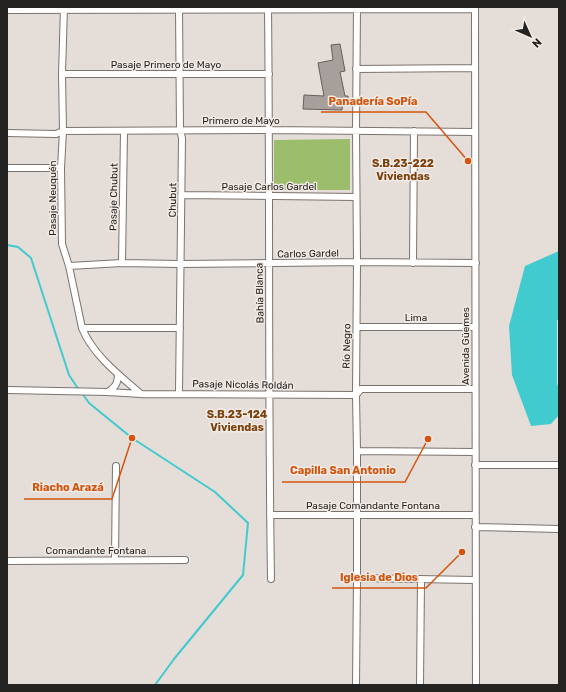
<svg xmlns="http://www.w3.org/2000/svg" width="566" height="692" font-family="Rubik,sans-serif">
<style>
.green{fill:#9cbe6c}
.water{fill:#42cbcf}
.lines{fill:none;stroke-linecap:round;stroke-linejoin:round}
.stream{stroke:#42cbcf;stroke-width:2}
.building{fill:#a69f9b;stroke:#665f5c}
.minor-casing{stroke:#7a746f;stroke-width:8}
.minor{stroke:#fff;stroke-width:6}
.labels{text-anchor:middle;stroke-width:3;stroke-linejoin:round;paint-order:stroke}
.street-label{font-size:10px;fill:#252321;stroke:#f1eae5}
.neighbourhood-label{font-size:11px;font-weight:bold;fill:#7a410c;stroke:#f1eae5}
.leader{fill:none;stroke:#d4540e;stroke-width:1.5}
.callout-dot{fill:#d4540e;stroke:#f1eae5;stroke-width:1.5}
.callout-label{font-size:11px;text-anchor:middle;font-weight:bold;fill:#d4540e;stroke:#f1eae5;stroke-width:3;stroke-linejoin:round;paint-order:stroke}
</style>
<rect width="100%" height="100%" fill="#e4ddd8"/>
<!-- green -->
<path class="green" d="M350,139v51h-76v-50z"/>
<!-- water -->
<path class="water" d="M559,251v68l-2,1v64l2,4v27l-8,9 -20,2 -19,-51 -3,-49 16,-60z"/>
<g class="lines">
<!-- stream -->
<path class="stream" d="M7,245l11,2 13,11 38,117 10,15
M82,393l7,10 43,35 83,54 33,31 -5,52 -69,84 -19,26"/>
</g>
<!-- building -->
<path class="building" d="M340,44l5,27 -5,1 5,24h3v5h-5l-1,9 -39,-1 1,-14 20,1 -6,-33 15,-3 -2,-15z"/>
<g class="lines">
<defs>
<path id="minor" d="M64,7l-2,67 1,57 -2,37 1,76 7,22 13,62c11,27 37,47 59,66
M268,7c2,191 0,381 3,572
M475,7l1,678
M7,10l468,-1
M356,69l119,-1
M62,74h207
M7,133l49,1 7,-3 206,-1 206,2
M7,168h54
M182,195l174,2
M122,263l2,-132
M413,263l1,-132
M69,266l53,-3 58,1 177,-2 119,1
M357,327h118
M82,328h98
M7,390l101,2 33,2 215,1
M108,392c7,-5 10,-8 10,-18
M179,393l3,-255 -2,-8 -1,-123
M356,395l5,-6h114
M357,451l118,1
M475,465h84
M270,515h205
M475,527l84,2
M115,560l1,-94
M7,561l178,-1
M357,578l118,2
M356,685l1,-107v-127l-1,-56 1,-133 -1,-132 1,-123
M420,685l1,-106"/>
</defs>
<!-- minor casing -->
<use href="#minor" class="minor-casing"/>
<!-- minor -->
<use href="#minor" class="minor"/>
</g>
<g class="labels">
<!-- street labels -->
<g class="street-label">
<text x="166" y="68">Pasaje Primero de Mayo</text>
<text x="241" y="124">Primero de Mayo</text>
<text x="269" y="190">Pasaje Carlos Gardel</text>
<text transform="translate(113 197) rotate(-89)" y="4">Pasaje Chubut</text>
<text transform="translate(52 198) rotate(-90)" y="4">Pasaje Neuquén</text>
<text transform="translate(172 200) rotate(-89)" y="4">Chubut</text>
<text transform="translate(308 253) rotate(-1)" y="4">Carlos Gardel</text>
<text transform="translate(259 293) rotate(-91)" y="4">Bahía Blanca</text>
<text x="416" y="321">Lima</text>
<text transform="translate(346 346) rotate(-89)" y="4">Río Negro</text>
<text transform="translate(465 346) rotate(-90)" y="4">Avenida Güemes</text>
<text transform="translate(243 384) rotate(1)" y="4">Pasaje Nicolás Roldán</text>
<text x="373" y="509">Pasaje Comandante Fontana</text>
<text x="96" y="554">Comandante Fontana</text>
</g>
<!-- neighbourhood labels -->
<g class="neighbourhood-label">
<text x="403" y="167">S.B.23-222<tspan x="403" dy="13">Viviendas</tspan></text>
<text x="237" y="418">S.B.23-124<tspan x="237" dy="13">Viviendas</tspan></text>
</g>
</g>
<!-- callouts -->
<path class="leader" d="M468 161L426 112H321M428 439L405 482H282M132 438L112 499H24M462 552L426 588H332"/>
<g class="callout-dot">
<circle cx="468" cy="161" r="4"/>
<circle cx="428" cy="439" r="4"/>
<circle cx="132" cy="438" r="4"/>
<circle cx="462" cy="552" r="4"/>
</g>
<g class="callout-label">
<text x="373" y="105">Panadería SoPía</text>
<text x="343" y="474">Capilla San Antonio</text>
<text x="68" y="491">Riacho Arazá</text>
<text x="379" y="581">Iglesia de Dios</text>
</g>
<!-- border -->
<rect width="566" height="692" fill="none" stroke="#252321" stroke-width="16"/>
<!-- north arrow -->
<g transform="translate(530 36) rotate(135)" stroke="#f1eae5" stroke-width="3" paint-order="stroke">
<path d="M0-3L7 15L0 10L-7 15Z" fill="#252321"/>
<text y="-6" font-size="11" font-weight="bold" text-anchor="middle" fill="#252321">N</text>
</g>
</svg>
